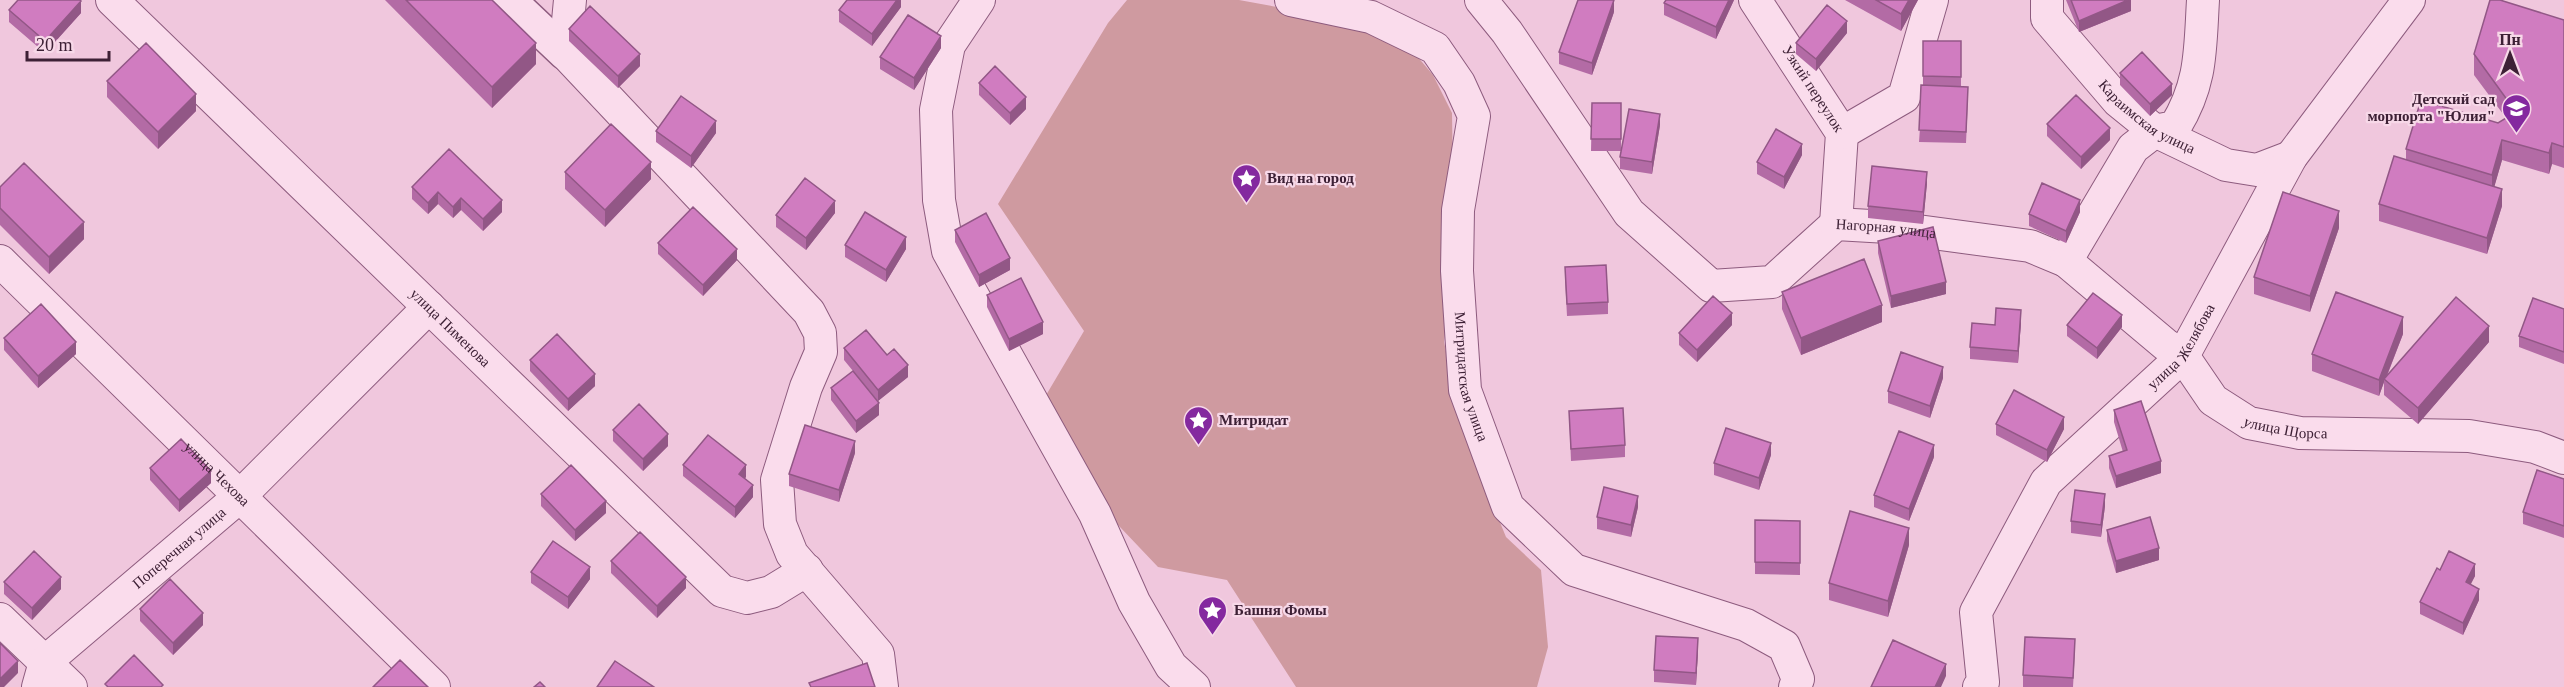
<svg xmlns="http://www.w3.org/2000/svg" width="2564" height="687" font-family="Georgia,serif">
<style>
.green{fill:#cf9aa0}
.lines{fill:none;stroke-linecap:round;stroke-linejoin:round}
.minor-casing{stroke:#8d5b7e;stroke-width:34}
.tertiary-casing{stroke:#8d5b7e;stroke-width:36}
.minor{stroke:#fadcec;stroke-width:32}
.tertiary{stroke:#fadcec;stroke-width:33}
.wall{fill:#b36ba5}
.shaded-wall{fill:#925786}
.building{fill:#d07cc0;stroke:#925786;stroke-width:1.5}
.labels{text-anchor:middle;stroke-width:4.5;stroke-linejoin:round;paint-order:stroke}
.street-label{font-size:15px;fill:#3d2035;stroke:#f7d8e8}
.poi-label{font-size:15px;font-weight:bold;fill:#3d2035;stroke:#f7d8e8;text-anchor:start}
</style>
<rect width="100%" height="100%" fill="#f0c7dd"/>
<!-- green -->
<path class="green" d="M1127,0h112l81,15 49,13 42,21 22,26 19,38 2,131 -10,98 19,90 43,105 35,33 7,77 -11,40h-241l-69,-107 -69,-13 -57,-60 -59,-105 42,-71 -86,-127 110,-181z"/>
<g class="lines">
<defs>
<g id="minor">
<path id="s1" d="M112,0l610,591 25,7 24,-6 36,-22"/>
<path d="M570,0l-5,53 244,259 11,21 1,19 -15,35 -29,93 3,44 12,30 86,100 4,33"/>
<path d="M979,0l-30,45 -13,65 3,90 9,51 147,263 39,88 37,64 23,21"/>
<path id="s2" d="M1291,0l80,17 64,31 24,35 15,33 -16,94 -1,61 8,119 43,117 66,63 172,55 38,21 14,33 -3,8"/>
<path id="s3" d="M1481,0l26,32 122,181 82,73 61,-4 64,-58 52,3 142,19 36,15 67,-113 22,-17 20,-4c27,-44 25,-77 28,-127"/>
<path id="s4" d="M1755,0l87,133 -6,91"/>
<path id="s5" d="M2047,0v18l71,83 37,30 71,34 31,5 34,-13"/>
<path d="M1842,133l62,-36 28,-97"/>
<path id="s6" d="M0,261l434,426"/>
<path id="s7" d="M2066,261l100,84 17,11 30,44 36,23 51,10 169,3 66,11 29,11"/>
<path d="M0,619l71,68"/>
<path id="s8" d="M38,687l7,-25 194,-165 190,-190"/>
<path id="s9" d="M1979,687l4,-5 -7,-70 70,-130 137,-126 108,-199 118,-157"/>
</g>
<path id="tertiary" d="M509,0l56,53"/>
</defs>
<!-- minor casing -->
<use href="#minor" class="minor-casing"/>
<!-- tertiary casing -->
<use href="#tertiary" class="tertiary-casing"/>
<!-- minor -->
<use href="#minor" class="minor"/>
<!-- tertiary -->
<use href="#tertiary" class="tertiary"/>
</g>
<!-- wall -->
<path class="wall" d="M385,0h107l44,64 -44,44z
M901,0v7l-29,39 -33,-24v-12z
M1666,0h68l-18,39 -52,-24v-12z
M1845,0h73l-17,31z
M2066,0h65v11l-52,21z
M9,10l72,3 -36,40 -36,-31z
M1614,12l-22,63 -33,-11v-12z
M2564,20v148l-12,-4 -3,10 -47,-14 -8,27 8,19 -15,48 -108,-33v-17l27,-44v-11l92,-26 8,-5 -32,-43v-21z
M569,29l71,37 -22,22 -49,-47z
M1847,33l-31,38 -20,-17v-11z
M1923,41h38v46l7,12 -2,44 -47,-1 4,-57z
M941,48l-27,42 -34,-21v-12z
M2120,73l52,22 -22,21 -30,-31z
M107,81l89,30 -38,38 -51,-52z
M979,83l47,26 -16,16 -31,-30z
M1592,103h29v48h-30z
M2047,124l63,16 -29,29 -34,-33z
M1660,125l-8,49 -32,-5v-12z
M656,131l60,2 -25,35 -35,-26z
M449,149l53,63 -19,19 -22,-21 -8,8 -15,-14 -10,10 -16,-15v-12z
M1802,155l-18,34 -27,-15v-12z
M565,172l86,7 -46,48 -40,-38z
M1927,183l-4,41 -55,-6v-12z
M0,187l84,52 -35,35 -49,-49z
M2080,212l-14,31 -37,-17v-12z
M835,213l-29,37 -30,-23v-12z
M2339,228l-29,84 -56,-18v-17z
M955,230l55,40 -31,17 -24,-45z
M1878,241l68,53 -55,14 -13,-55z
M658,243l79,17 -34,36 -45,-42z
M845,245l61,4 -20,33 -41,-25z
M1565,278l43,24v12l-41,2z
M1782,292l100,30 -81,33 -19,-46z
M987,295l56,39 -34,17 -22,-44z
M2564,309v55l-45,-17v-11z
M2021,322l-3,41 -48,-4v-12l25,-22z
M1732,325l-35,37 -18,-17v-12z
M2067,325l55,2 -25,32 -30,-23z
M2403,334l-16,42 102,-34 -71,82 -34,-29v-13l-5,14 -67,-25v-17z
M4,338l72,16 -38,34 -34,-38z
M844,348l43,7 21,22 -30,24 -23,-28 24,42 -23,18 -25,-33v-12l22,-17 -9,-11z
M530,360l65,26 -27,25 -38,-40z
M1943,378l-13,40 -42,-15v-12z
M2114,410l47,63 -45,15 -7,-20v-12l14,-4 -9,-30z
M1569,411l56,34v12l-54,4z
M1996,424l68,5 -17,33 -51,-27z
M613,430l55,16 -25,25 -30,-30z
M855,453l-16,49 -50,-16v-12z
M1771,455l-12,35 -45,-15v-12z
M1934,457l-25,64 -35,-14v-12z
M683,465l63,12 -1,1 8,19 -18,21 -52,-42z
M150,468l61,15 -32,29 -29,-32z
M2564,479v59l-41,-14v-12z
M541,494l65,19 -31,28 -34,-35z
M2105,506l-4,31 -30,-4v-12z
M1638,507l-7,30 -34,-8v-12z
M1755,520l45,1v54l-45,-1z
M2107,530l52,30 -43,13 -9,-32z
M1909,545l-21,72 -59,-17v-17z
M611,561l75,27 -29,30 -46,-45z
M2440,570l35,6 -5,8 9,16 -16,35 -43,-21v-12z
M531,572l59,7 -22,30 -37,-26z
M4,582l57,7 -29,31 -28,-26z
M140,609l63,16 -30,30 -33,-34z
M1698,650l-2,35 -42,-3v-12z
M2075,651l-2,36h-50v-12z"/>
<!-- shaded-wall -->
<path class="shaded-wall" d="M897,0h4v7l-29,39v-12z
M1614,0v12l-22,63v-12z
M1729,0h5l-18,39v-12z
M1909,0h9l-17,31v-17z
M2128,0h3v11l-52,21v-11z
M81,1v12l-36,40v-12z
M1847,21v12l-31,38v-12z
M941,36v12l-27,42v-12z
M536,43v21l-44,44v-21z
M640,54v12l-22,22v-12z
M2172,84v11l-22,21v-12z
M196,94v17l-38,38v-17z
M1026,97v12l-16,16v-12z
M1660,114v11l-8,49v-12z
M716,121v12l-25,35v-12z
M2110,128v12l-29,29v-12z
M2502,140v20l-10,35v-20z
M2552,143v21l-3,10v-21z
M1802,144v11l-18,34v-12z
M651,162v17l-46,48v-17z
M1927,172v11l-4,41v-12z
M2502,189v17l-15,48v-16z
M438,192v12l-10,10v-11z
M461,198v12l-8,8v-11z
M502,200v12l-19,19v-12z
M2080,200v12l-14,31v-12z
M835,201v12l-29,37v-12z
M2339,211v17l-29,84v-16z
M84,222v17l-35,35v-17z
M906,237v12l-20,33v-12z
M737,249v11l-34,36v-11z
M1010,258v12l-31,17v-12z
M1946,282v12l-55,14v-12z
M1882,305v17l-81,33v-17z
M2021,310v12l-3,41v-12z
M1732,313v12l-35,37v-12z
M2122,315v12l-25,32v-11z
M2403,317v17l-18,46 -1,-1v3l-5,14v-16z
M1043,322v12l-34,17v-12z
M2489,326v16l-71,82v-16z
M76,342v12l-38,34v-12z
M908,365v12l-30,24v-11z
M1943,367v11l-13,40v-12z
M595,374v12l-27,25v-12z
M879,403v12l-23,18v-12z
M2064,417v12l-17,33v-12z
M668,434v12l-25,25v-12z
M855,441v12l-16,49v-12z
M1771,443v12l-12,35v-12z
M1934,445v12l-25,64v-12z
M2161,461v12l-45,15v-12z
M746,465v12l-7,9v-12z
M211,471v12l-32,29v-12z
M753,485v12l-18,21v-11z
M2105,494v12l-4,31v-12z
M1638,496v11l-7,30v-12z
M606,501v12l-31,28v-11z
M1909,528v17l-21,72v-16z
M2159,548v12l-43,13v-12z
M2475,564v12l-9,18v-12z
M590,567v12l-22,30v-12z
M61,577v12l-29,31v-12z
M686,577v11l-29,30v-12z
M2479,589v11l-16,35v-12z
M203,613v12l-30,30v-12z
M1698,638v12l-2,35v-12z
M18,661v12l-14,14h-4v-8z
M1946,664v12l-5,11h-6z"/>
<!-- building -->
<path class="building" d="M18,0h62l1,1 -36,40 -36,-31z
M406,0h86l44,43 -44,44z
M847,0h50l-25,34 -33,-24z
M1578,0h36l-22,63 -33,-11z
M1666,0h63l-13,27 -52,-24z
M1876,0h33l-8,14z
M2071,0h57l-49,21z
M2490,0h10l64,20v127l-12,-4 -3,10 -47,-13 -10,35 -86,-26 15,-49 77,23 18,-11 -42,-58z
M1827,5l20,16 -31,38 -20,-16z
M590,6l50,48 -22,22 -49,-47z
M908,15l33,21 -27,42 -34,-21z
M1923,41h38v36l-38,-1z
M146,43l50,51 -38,38 -51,-51z
M2142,52l30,32 -22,20 -30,-31z
M995,66l31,31 -16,16 -31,-30z
M1921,85l47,2 -2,45 -47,-2z
M2076,95l34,33 -29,29 -34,-33z
M681,96l35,25 -25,35 -35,-25z
M1592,103h29v36h-30z
M1629,109l31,5 -8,48 -32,-5z
M611,124l40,38 -46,48 -40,-38z
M1776,129l26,15 -18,33 -27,-15z
M449,149l53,51 -19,19 -22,-21 -8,9 -15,-15 -10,11 -16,-16z
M2394,156l108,33 -15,49 -108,-34z
M24,163l60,59 -35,35 -49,-49v-21z
M1872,166l55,6 -4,40 -55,-6z
M805,178l30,23 -29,37 -30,-23z
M2042,183l38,17 -14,31 -37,-17z
M2283,192l56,19 -29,85 -56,-19z
M693,207l44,42 -34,36 -45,-42z
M865,212l41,25 -20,33 -41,-25z
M986,213l24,45 -31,17 -24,-45z
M1933,227l13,55 -55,14 -13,-55z
M1864,259l18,46 -81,33 -19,-46z
M1606,265l2,37 -41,2 -2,-37z
M1021,278l22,44 -34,17 -22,-44z
M2336,292l67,25 -24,63 -67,-26z
M2093,293l29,22 -25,33 -30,-23z
M1713,296l19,17 -35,37 -18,-17z
M2456,297l33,29 -71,82 -34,-29z
M2533,298l31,11v43l-45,-16z
M41,304l35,38 -38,34 -34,-38z
M1996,308l25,2 -3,41 -48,-4 2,-24 23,2z
M866,330l21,25 7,-6 14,16 -30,25 -34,-42z
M557,334l38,40 -27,25 -38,-39z
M1901,352l42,15 -13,39 -42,-15z
M853,371l26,32 -23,18 -25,-33z
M2014,390l50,27 -17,33 -51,-26z
M2141,401l20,60 -45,15 -7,-20 18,-6 -13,-40z
M639,404l29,30 -25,25 -30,-29z
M1623,408l2,37 -54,4 -2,-38z
M805,425l50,16 -16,49 -50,-16z
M1726,428l45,15 -12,35 -45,-15z
M1899,431l35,14 -25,64 -35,-14z
M708,435l38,30 -7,9 14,11 -18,22 -52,-42z
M181,439l30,32 -32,29 -29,-32z
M571,465l35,36 -31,29 -34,-36z
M2537,470l27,9v47l-41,-14z
M1604,487l34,9 -7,29 -34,-8z
M2075,490l30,4 -4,31 -30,-4z
M1850,511l59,17 -21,73 -59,-18z
M2150,517l9,31 -43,13 -9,-31z
M1755,520l45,1v42l-45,-1z
M640,532l46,45 -29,29 -46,-45z
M553,541l37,26 -22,30 -37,-25z
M34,551l27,26 -29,31 -28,-26z
M2449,551l26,13 -9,18 13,7 -16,34 -43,-21 17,-34 3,2z
M170,579l33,34 -30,30 -33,-34z
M1656,636l42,2 -2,35 -42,-3z
M2025,637l50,2 -2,39 -50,-3z
M1893,640l53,24 -11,23h-64z
M0,643l18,18 -18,18z
M134,655l29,30 -2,2h-53l-3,-3z
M400,660l28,27h-55z
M615,661l39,26h-57z
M867,663l8,24h-64l-2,-4z
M540,682l5,5h-11z"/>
<!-- icons -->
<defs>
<symbol id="school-pin" viewBox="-11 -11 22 30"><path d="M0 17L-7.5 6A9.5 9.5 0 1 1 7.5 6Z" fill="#84299f" stroke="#f7d8e8"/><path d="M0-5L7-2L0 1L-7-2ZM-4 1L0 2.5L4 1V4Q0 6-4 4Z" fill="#fff"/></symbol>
<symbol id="sight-pin" viewBox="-11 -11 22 30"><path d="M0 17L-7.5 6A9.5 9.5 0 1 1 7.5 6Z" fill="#84299f" stroke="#f7d8e8"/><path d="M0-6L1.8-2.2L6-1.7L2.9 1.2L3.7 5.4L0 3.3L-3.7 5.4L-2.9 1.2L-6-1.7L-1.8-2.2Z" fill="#fff"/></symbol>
</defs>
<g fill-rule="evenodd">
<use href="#school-pin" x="2500" y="92" width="33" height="45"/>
<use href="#sight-pin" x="1230" y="162" width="33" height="45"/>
<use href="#sight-pin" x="1182" y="404" width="33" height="45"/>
<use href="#sight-pin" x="1196" y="594" width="33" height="45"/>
</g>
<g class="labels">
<!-- street labels -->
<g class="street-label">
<text dy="5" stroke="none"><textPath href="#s4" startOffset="106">Узкий переулок</textPath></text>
<text dy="5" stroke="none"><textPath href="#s5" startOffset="160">Караимская улица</textPath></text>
<text dy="5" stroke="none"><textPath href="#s3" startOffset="567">Нагорная улица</textPath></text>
<text dy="5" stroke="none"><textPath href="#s1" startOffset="471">улица Пименова</textPath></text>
<text dy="5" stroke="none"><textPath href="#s9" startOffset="417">улица Желябова</textPath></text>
<text dy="5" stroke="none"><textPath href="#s2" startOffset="495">Митридатская улица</textPath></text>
<text dy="5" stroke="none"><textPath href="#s7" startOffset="284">улица Щорса</textPath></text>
<text dy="5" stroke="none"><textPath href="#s6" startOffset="304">улица Чехова</textPath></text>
<text dy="5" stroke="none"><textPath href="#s8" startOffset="202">Поперечная улица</textPath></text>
</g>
<!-- poi labels -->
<g class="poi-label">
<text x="2495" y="104" text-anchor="end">Детский сад<tspan x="2495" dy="17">морпорта "Юлия"</tspan></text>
<text x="1267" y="183">Вид на город</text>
<text x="1219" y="425">Митридат</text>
<text x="1234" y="615">Башня Фомы</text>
</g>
</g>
<!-- north arrow -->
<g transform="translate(2510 54)" stroke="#f7d8e8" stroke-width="4.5" paint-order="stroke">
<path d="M0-4.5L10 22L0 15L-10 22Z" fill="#3d2035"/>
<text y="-9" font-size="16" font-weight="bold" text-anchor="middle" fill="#3d2035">Пн</text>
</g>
<!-- scale -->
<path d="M27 51v9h82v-9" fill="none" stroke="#3d2035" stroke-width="3"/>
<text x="36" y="51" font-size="18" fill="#3d2035" stroke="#f7d8e8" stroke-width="4.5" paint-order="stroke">20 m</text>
</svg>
